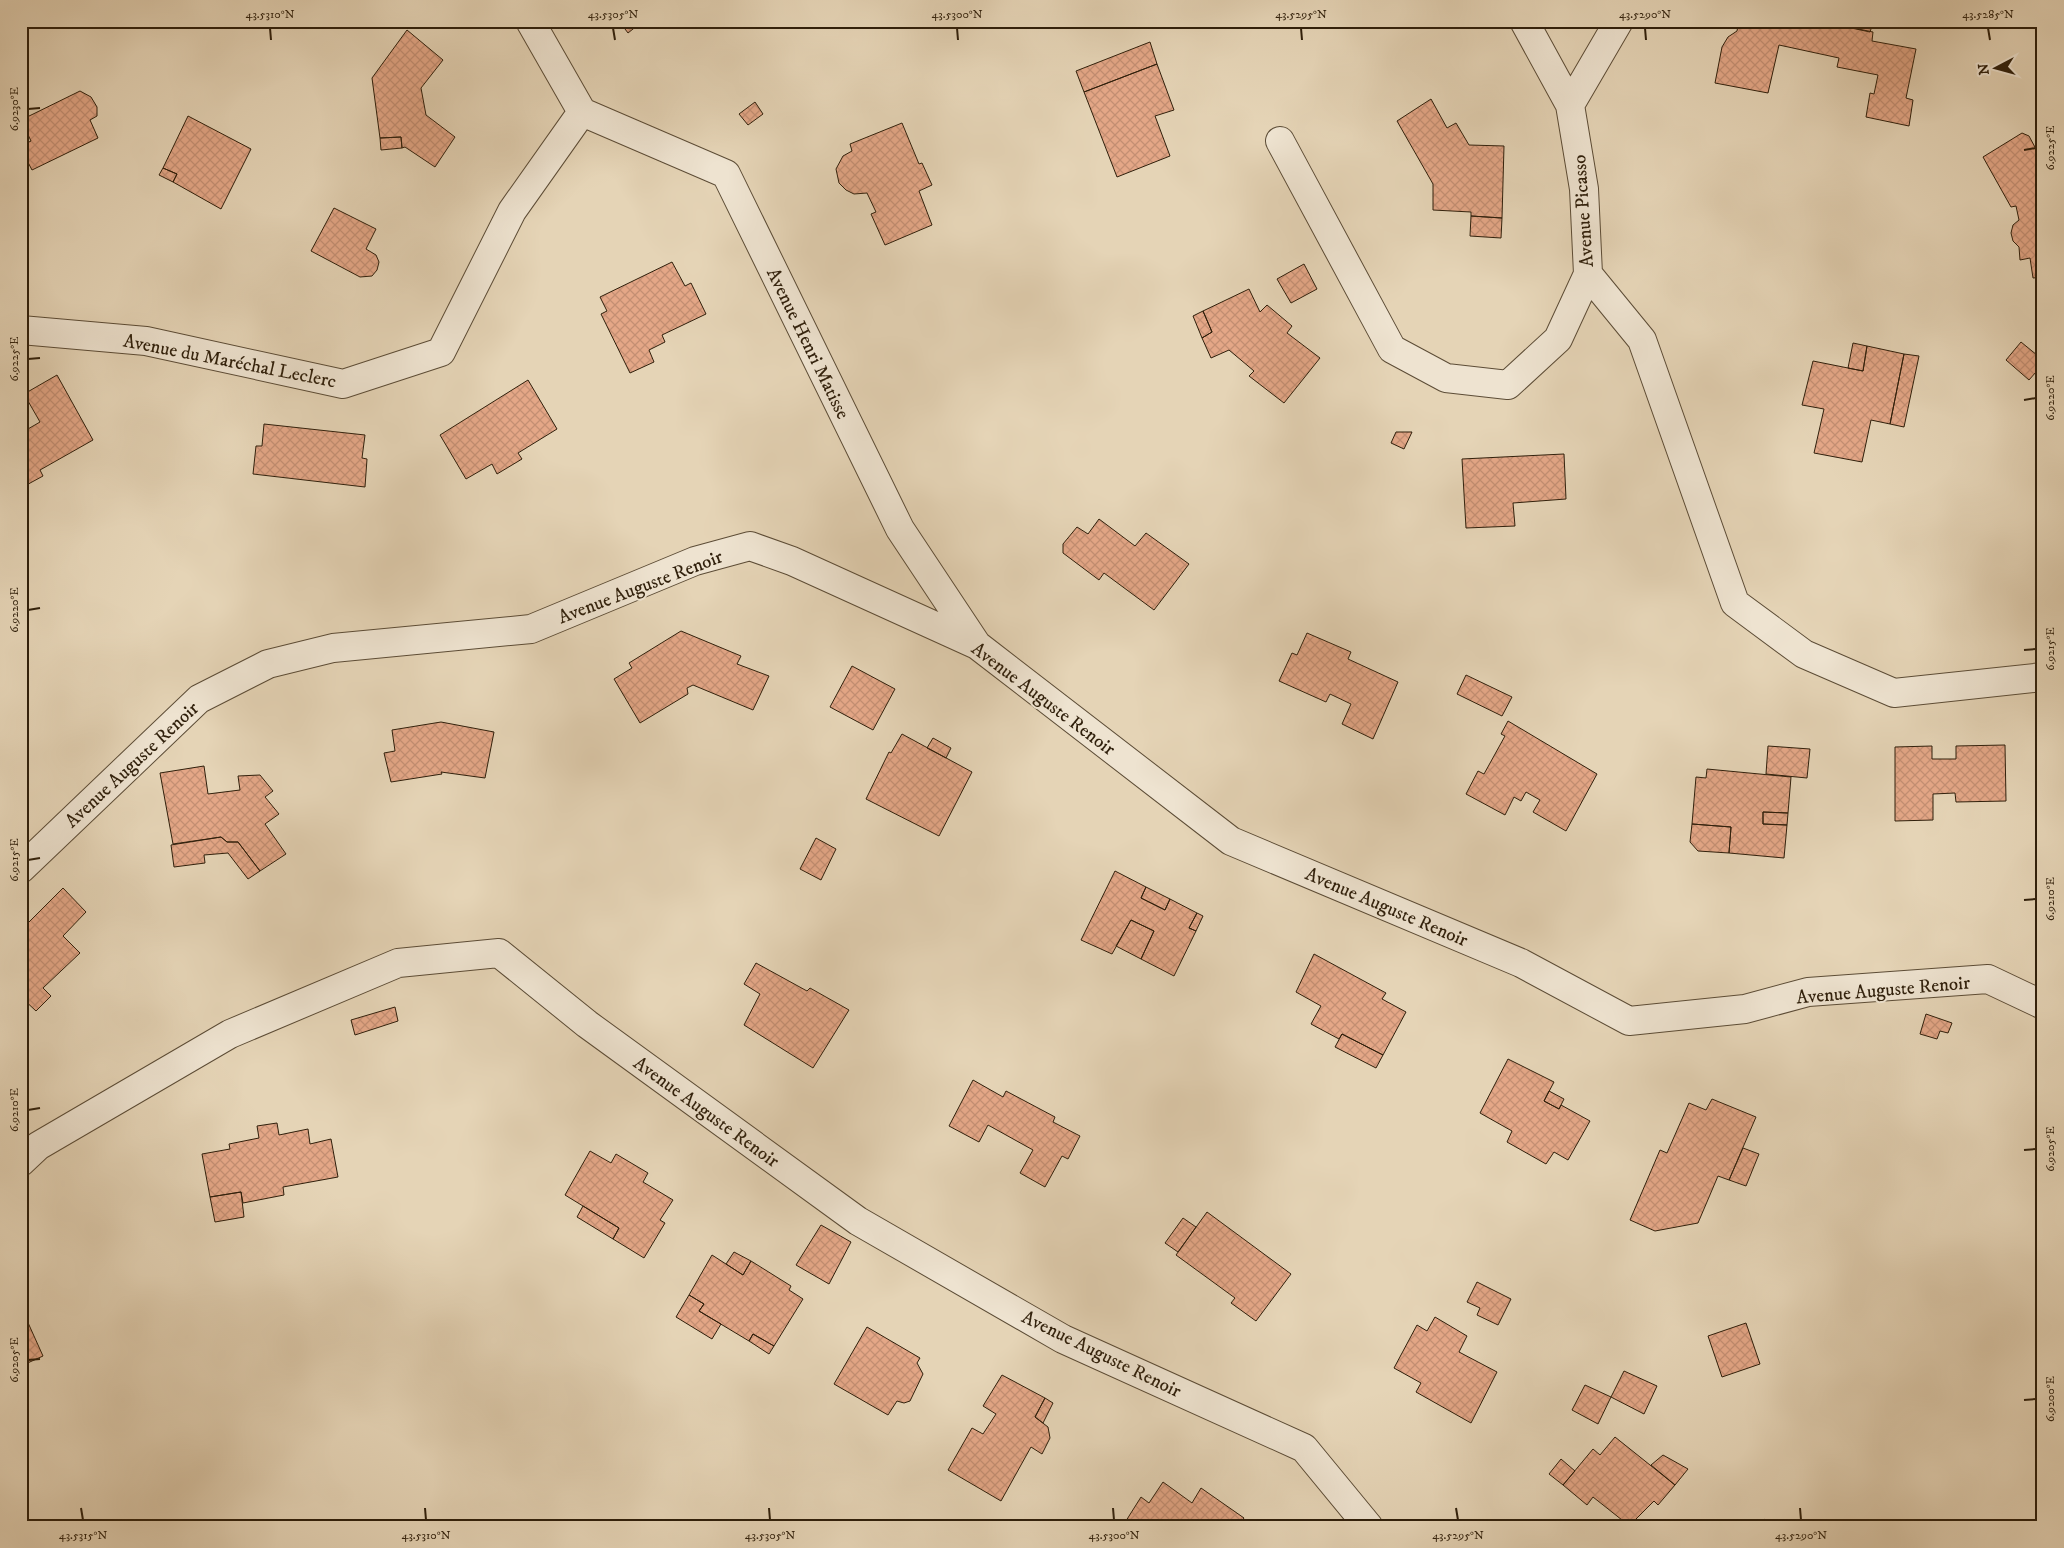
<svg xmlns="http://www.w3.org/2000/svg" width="2064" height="1548" font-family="'IM FELL DW Pica',serif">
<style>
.building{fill:url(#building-cross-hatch);stroke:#2f1f0b}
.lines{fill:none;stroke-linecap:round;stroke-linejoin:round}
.street-casing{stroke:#5c4c36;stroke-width:30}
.street{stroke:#eee3d0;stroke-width:28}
.ticks{fill:none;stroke:#2f1f0b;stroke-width:2}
.labels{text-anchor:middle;stroke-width:4;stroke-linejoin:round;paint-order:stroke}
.street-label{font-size:19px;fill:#2f1f0b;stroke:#eee3d0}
.neatline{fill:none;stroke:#2f1f0b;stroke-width:2}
.ticks-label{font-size:12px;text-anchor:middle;fill:#2f1f0b}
</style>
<defs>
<pattern id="building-cross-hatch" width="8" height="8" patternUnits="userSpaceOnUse" patternTransform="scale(1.25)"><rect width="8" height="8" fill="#e4a787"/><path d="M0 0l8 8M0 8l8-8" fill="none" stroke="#c48f73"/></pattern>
</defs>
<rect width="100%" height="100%" fill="#e5d4b6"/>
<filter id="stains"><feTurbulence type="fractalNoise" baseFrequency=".004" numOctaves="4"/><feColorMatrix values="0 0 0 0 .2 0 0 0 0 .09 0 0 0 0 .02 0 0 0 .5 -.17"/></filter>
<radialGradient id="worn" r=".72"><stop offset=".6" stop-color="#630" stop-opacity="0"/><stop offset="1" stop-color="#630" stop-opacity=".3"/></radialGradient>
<!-- building -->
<path class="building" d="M619,21h24l-15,12z
M1739,21h80l54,11 -1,9 44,8 -10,49 7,2 -4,26 -43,-9 4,-24 4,1 4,-19 -41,-8 2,-9 -60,-13 -11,48 -53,-10 7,-36 6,-10 9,-6z
M1819,21h52l1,5 -2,6z
M407,30l36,30 -22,28 5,27 29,22 -20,30 -30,-20 -3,1 -1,-11 -21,1 -8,-60z
M1150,42l7,22 -73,28 -8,-21z
M1157,64l17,46 -19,6 15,40 -53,21 -33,-85z
M80,91l11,6 6,10v9l-7,4 8,18 -66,32 -11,-21v-3l10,-5 -10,-21z
M1431,99l16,29 9,-5 13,22 35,1 -2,72 -31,-2v-4l-38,-2v-26l-36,-63z
M755,102l8,12 -15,11 -9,-11z
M188,116l63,33 -30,60 -48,-27 4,-8 -14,-6z
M902,123l17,41 3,-1 10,22 -13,6 13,34 -47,20 -14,-31 5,-2 -9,-19 -13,1 -8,-4 -7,-7 -3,-14 7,-13 9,-5 -2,-7z
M2022,133l7,3 14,26v115l-10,1 -3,-20 -10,2 -1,-13 -6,-6 -2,-8 2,-8 6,-5 -3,-14 -5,1 -28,-50z
M401,137l1,11 -21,2 -1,-12z
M163,168l14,6 -4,8 -14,-7z
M334,208l42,21 -10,20 10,6 3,7 -2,8 -5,6 -12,1 -49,-26z
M1471,216l31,2 -1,20 -31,-2z
M672,262l13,24 6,-3 15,31 -44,21 3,7 -16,8 5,12 -24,11 -29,-59 6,-3 -7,-14z
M1304,264l13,25 -26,14 -14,-24z
M1249,289l11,23 7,-7 25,21 -5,7 33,25 -36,45 -35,-27 5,-5 -25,-21 -18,8 -9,-20 10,-6 -9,-21z
M1203,311l9,21 -10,6 -9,-22z
M2021,342l22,18v4l-14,16 -23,-20z
M1853,343l14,3 -4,25 -15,-3z
M1867,346l37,8 -14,70 -19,-4 -9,42 -48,-9 10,-44 -22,-4 11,-44 50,10z
M1904,354l15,2 -15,71 -14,-3z
M57,375l36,65 -53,30 3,6 -22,12v-55l19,-11 -16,-28z
M528,380l29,49 -39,24 4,6 -25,15 -5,-10 -26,15 -26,-44z
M264,424l101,11 -3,23 5,1 -2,28 -112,-13 3,-28h6z
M1396,432h16l-8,17 -13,-6z
M1564,454l2,45 -53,4 2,23 -49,2 -4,-69z
M1099,519l36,27 11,-13 43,31 -35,46 -50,-37 -5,7 -36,-27v-9l14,-17 11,7z
M681,631l60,25 -4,8 32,12 -16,34 -60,-25 -6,3 1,6 -48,29 -26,-44 18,-11 -3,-5z
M1307,633l44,19 -3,7 50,23 -25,57 -31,-15 9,-20 -21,-10 -4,8 -47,-21 13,-28 5,2z
M852,666l43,23 -22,41 -43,-23z
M1466,675l46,22 -10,19 -45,-22z
M1508,721l89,53 -31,57 -33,-19 7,-12 -14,-8 -5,9 -7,-4 -9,18 -39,-21 12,-23 6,3 21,-38 -4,-2z
M441,722l53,10 -9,46 -44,-6 1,2 -51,8 -7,-29 11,-2 -3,-21z
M902,734l70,38 -33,64 -73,-37 23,-47 2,1z
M933,738l18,10 -5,10 -19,-10z
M2005,745l1,56 -50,1 -1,-9 -22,1v26l-38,1v-74l37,-1v13h24v-13z
M1768,746l42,3 -3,29 -41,-4z
M204,766l4,28 32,-4 -2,-14 22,-1 13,16 -8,6 14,17 -14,10 21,30 -26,17 -22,-29h-11l-6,-5 -48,7 -13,-71z
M1707,769l84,8 -3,36 -25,-1v12l24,1 -3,33 -55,-5 2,-26 -39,-3 4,-47 10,1z
M1763,812l25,1 -1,12 -24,-1z
M1692,824l39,3 -2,26 -31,-2 -8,-9z
M221,837l6,5h11l22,29 -12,8 -20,-26 -24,2 1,8 -31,4 -3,-22z
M816,838l20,11 -15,31 -21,-11z
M1115,871l31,16 -5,11 24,12 5,-11 27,14 -8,15 7,3 -22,45 -33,-17 13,-28 -23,-11 -19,34 -31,-14z
M1146,887l24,12 -5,11 -24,-12z
M63,888l23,24 -23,24 17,17 -37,35 8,8 -15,15 -15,-14v-67z
M1197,913l6,3 -7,15 -7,-3z
M1131,920l23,11 -13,28 -25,-13z
M1314,954l72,39 -4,6 24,13 -23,43 -41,-21 -3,5 -28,-15 10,-18 -25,-14z
M756,963l51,28 3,-3 39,22 -36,58 -69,-43 16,-31 -16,-10z
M395,1007l3,14 -43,14 -4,-15z
M1926,1014l26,9 -4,10 -8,-2 -3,8 -17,-5z
M1342,1034l41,21 -7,13 -41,-21z
M1508,1059l46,23 -10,19 15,8 2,-4 29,16 -22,39 -14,-8 -8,12 -39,-22 5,-11 -32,-18z
M973,1080l30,17 3,-6 49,26 -2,5 27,14 -12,23 -6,-3 -17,31 -25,-14 13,-23 -45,-25 -9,17 -30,-16z
M1549,1091l15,8 -5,10 -15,-8z
M1712,1099l44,18 -27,63 -11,-4 -20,47 -43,8 -25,-11 30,-70 7,3 22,-50 17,7z
M277,1123l2,12 29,-6 2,15 21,-5 7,38 -55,10 1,8 -41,8 -2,-11 -31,5 -8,-43 28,-5 -1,-5 30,-6 -2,-12z
M1743,1148l16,6 -13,32 -17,-6z
M590,1151l21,12 5,-9 32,19 -5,9 30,18 -13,20 5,3 -21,35 -31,-19 6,-11 -54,-33z
M241,1192l3,25 -29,5 -5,-25z
M583,1206l36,22 -6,11 -36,-22z
M1207,1212l84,62 -35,47 -25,-18 4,-5 -59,-43z
M1183,1218l13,9 -18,25 -13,-9z
M821,1225l30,17 -22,42 -33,-19z
M734,1252l17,9 -8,14 -17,-11z
M712,1255l31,20 8,-14 40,25 -2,4 14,9 -29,47 -21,-12 -4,7 -50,-30 5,-7 -15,-9z
M1477,1282l34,17 -13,26 -21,-10 3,-7 -13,-6z
M689,1295l15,9 -5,7 22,13 -9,15 -36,-22z
M25,1316l18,40 -22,10v-48z
M1435,1317l32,19 -8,16 38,20 -26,51 -55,-31 5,-9 -27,-15 23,-43 10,6z
M1746,1323l14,41 -38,13 -14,-41z
M867,1327l53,31 -3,5 6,11 -13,27 -6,2 -7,-2 -9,14 -54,-31z
M753,1334l21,12 -5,8 -20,-13z
M1624,1371l33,15 -13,28 -33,-17z
M1002,1375l43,23 -10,19 13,10 2,11 -8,16 -11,-7 -30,54 -53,-31 24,-42 11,6 13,-20 -13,-8z
M1585,1385l26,12 -13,27 -26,-14z
M1045,1398l8,5 -10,20 -8,-6z
M1615,1437l60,48 -17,20 -4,-4 -20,20 -12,-1 -29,-23 -6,8 -24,-20 30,-36 7,6z
M1663,1455l25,14 -13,16 -24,-20z
M1561,1459l14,12 -12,14 -14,-11z
M1163,1482l29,21 9,-15 43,30 -7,9h-109l-4,-3 17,-27 8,6z
M1764,1519l9,8h-16z"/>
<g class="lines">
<defs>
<path id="street" d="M530,21l52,91
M1524,21l46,84
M582,112l144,62 174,355 77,116
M1280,141l112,208 54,29 62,7 50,-46 30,-65 -4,-85 -14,-84 49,-84
M1588,274l54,66 93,263 69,51 90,39 149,-16
M21,330l125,11 197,43 98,-32 71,-141 70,-99
M21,869l178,-170 69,-35 65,-16 198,-19 164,-68 55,-15 42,15 185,84 254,196 290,122 108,58 116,-12 63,-17 180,-13 55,26
M21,1162l17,-16 192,-112 168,-71 101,-10 88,71 271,197 205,118 241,109 65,79"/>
</defs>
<!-- street casing -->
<use href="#street" class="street-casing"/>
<!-- street -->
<use href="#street" class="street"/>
</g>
<!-- ticks -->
<path class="ticks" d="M270,28l1,12M613,28l2,12M957,28l1,12M1301,28l1,12M1645,28l1,12M1988,28l2,12M28,109l12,-1M2024,150l12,-2M28,359l12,-1M2024,400l12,-2M28,610l12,-2M2024,650l12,-1M28,860l12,-2M2024,900l12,-1M28,1110l12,-2M2024,1150l12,-1M28,1360l12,-1M2024,1400l12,-1M81,1508l2,12M425,1508l1,12M769,1508l1,12M1113,1508l1,12M1456,1508l2,12M1800,1508l1,12"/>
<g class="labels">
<!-- street labels -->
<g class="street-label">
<text transform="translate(1582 211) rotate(-94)" y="7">Avenue Picasso</text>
<text transform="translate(809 343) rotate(64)" y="7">Avenue Henri Matisse</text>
<text transform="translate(230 360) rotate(11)" y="7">Avenue du Maréchal Leclerc</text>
<text transform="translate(640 586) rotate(-21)" y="7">Avenue Auguste Renoir</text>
<text transform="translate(1044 698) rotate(37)" y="7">Avenue Auguste Renoir</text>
<text transform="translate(131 764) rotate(-43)" y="7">Avenue Auguste Renoir</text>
<text transform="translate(1387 906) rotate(23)" y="7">Avenue Auguste Renoir</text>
<text transform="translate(1883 989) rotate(-5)" y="7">Avenue Auguste Renoir</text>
<text transform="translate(707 1111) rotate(36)" y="7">Avenue Auguste Renoir</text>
<text transform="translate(1102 1353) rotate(26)" y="7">Avenue Auguste Renoir</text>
</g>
</g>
<!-- margin -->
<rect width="2064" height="1548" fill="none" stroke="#e5d4b6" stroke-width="55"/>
<!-- north arrow -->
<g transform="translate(1996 68) rotate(264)" stroke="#eee3d0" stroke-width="4" paint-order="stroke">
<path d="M0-4L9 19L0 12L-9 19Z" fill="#2f1f0b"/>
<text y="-8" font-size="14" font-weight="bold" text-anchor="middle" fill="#2f1f0b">N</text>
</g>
<rect x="28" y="28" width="2008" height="1492" class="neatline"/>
<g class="ticks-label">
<text x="270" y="18">43.5310°N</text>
<text x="613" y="18">43.5305°N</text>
<text x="957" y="18">43.5300°N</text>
<text x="1301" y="18">43.5295°N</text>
<text x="1645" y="18">43.5290°N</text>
<text x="1988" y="18">43.5285°N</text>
<text transform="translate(14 109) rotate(-90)" y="4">6.9230°E</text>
<text transform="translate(2050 148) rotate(-90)" y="4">6.9225°E</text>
<text transform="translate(14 359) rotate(-90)" y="4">6.9225°E</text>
<text transform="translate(2050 398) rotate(-90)" y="4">6.9220°E</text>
<text transform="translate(14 610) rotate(-90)" y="4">6.9220°E</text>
<text transform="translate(2050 649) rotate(-90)" y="4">6.9215°E</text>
<text transform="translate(14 860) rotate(-90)" y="4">6.9215°E</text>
<text transform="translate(2050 899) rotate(-90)" y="4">6.9210°E</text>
<text transform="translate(14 1110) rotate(-90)" y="4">6.9210°E</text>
<text transform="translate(2050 1149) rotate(-90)" y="4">6.9205°E</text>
<text transform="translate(14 1360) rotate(-90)" y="4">6.9205°E</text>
<text transform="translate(2050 1399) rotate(-90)" y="4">6.9200°E</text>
<text x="83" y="1539">43.5315°N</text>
<text x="426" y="1539">43.5310°N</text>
<text x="770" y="1539">43.5305°N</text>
<text x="1114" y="1539">43.5300°N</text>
<text x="1458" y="1539">43.5295°N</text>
<text x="1801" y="1539">43.5290°N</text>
</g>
<rect width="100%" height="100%" filter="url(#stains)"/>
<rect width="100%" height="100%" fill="url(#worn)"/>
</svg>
